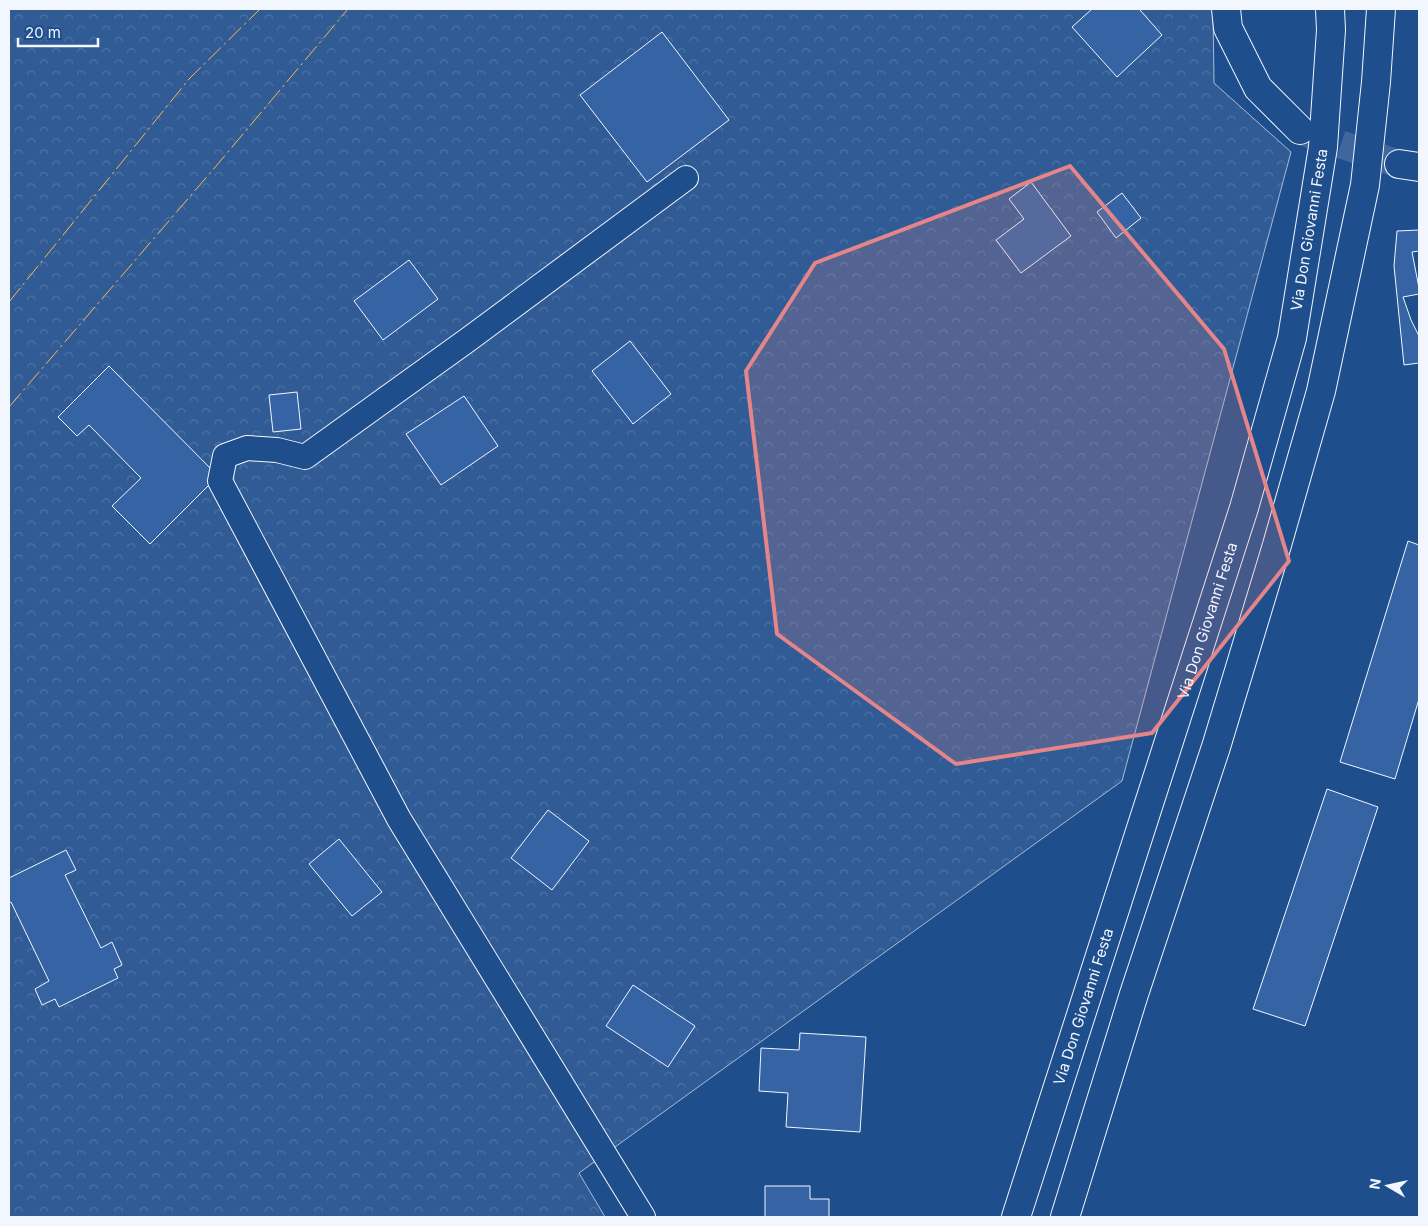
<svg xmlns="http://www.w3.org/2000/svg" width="1428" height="1226" font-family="Inter,sans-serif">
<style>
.forest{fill:url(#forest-crowns);stroke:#a8bbd7}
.building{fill:#3563a3;stroke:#f2f6ff}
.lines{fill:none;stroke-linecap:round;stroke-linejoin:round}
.tertiary-tunnel{stroke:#3f679d;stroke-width:28;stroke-dasharray:28 14;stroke-linecap:butt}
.minor-casing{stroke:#f2f6ff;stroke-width:26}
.tertiary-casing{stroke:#f2f6ff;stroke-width:30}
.secondary-casing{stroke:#f2f6ff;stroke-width:30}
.minor{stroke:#1f4e8c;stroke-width:24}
.tertiary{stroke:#1f4e8c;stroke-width:28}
.secondary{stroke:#1f4e8c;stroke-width:28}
.power{stroke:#ffb74d;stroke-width:1;stroke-dasharray:18 4 2.5 4;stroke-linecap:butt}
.marked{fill:#e38589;fill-opacity:0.2;stroke:#e38589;stroke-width:4;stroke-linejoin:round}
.labels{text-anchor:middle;stroke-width:4;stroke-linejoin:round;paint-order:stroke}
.street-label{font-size:15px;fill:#f2f6ff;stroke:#1f4e8c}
</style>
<defs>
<pattern id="forest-crowns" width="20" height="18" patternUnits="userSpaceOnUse" patternTransform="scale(1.25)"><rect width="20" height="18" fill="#305b95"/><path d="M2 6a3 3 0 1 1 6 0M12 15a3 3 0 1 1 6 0" fill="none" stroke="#4e73a5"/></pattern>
</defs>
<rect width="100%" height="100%" fill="#1f4e8c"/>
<!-- forest -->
<path class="forest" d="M9,9h1204l1,74 77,69 -169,629 -543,392 26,44h-596z"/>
<!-- building -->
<path class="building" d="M1092,9h50l-2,1 22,25 -45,42 -45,-50z
M662,32l67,88 -82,62 -67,-87z
M1031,182l40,54 -50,37 -25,-33 28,-21 -15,-20z
M1122,193l19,25 -25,20 -19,-26z
M1419,230v21l-7,1 7,36v6l-16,3 8,23 8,16v27l-15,2 -10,-99 3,-35z
M409,260l29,39 -55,41 -29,-39z
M630,341l41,53 -38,30 -41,-53z
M109,366l109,110 -68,68 -38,-38 29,-28 -52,-53 -12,11 -19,-19z
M297,392l4,37 -28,3 -4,-37z
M464,396l34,50 -57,39 -35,-51z
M1408,541l11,4v154l-24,80 -55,-17z
M1327,789l51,18 -73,219 -52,-17z
M548,810l41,31 -37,49 -41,-32z
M339,839l43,53 -30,24 -43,-52z
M66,850l10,20 -11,5 36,73 11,-6 10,23 -8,4 4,9 -59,29 -4,-8 -13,6 -7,-16 14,-8 -38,-79 -2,1v-25z
M633,985l62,41 -27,41 -62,-41z
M800,1033l66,4 -6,95 -74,-5 2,-34 -29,-2 2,-43 38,2z
M765,1186h45v13h19v18h-64z"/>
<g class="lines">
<!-- tertiary-tunnel -->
<path class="tertiary-tunnel" d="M1301,131l98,33"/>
<defs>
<path id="minor" d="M643,1217l-244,-398 -179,-338 5,-25 22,-8 30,2 28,7 164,-118 217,-161"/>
<path id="tertiary" d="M1226,9l2,19 30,60 42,42
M1399,164l20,3"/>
<g id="secondary">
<path id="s1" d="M1016,1217l228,-709 48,-170 31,-191 8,-117 -1,-21"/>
<path d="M1065,1217l69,-223 82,-247 61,-202 44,-154 44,-206 11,-103 5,-73"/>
</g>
</defs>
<!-- minor casing -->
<use href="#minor" class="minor-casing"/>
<!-- tertiary casing -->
<use href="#tertiary" class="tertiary-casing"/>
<!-- secondary casing -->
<use href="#secondary" class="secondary-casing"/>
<!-- minor -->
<use href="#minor" class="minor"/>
<!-- tertiary -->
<use href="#tertiary" class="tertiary"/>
<!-- secondary -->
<use href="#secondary" class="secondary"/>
<!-- power -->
<path class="power" d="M9,302l180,-223 71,-70
M9,407l208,-242 131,-156"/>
</g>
<!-- marked area -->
<path class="marked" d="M1070,166l154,183 65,212 -137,172 -196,31 -179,-130 -31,-263 69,-108z"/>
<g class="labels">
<!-- street labels -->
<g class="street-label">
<text dy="5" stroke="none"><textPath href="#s1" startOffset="1031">Via Don Giovanni Festa</textPath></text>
<text dy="5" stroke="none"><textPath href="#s1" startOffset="626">Via Don Giovanni Festa</textPath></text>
<text dy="5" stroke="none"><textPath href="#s1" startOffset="221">Via Don Giovanni Festa</textPath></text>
</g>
</g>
<!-- border -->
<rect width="1428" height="1226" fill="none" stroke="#f2f6ff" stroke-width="20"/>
<!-- north arrow -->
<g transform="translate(1388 1186) rotate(279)" stroke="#1f4e8c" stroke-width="4" paint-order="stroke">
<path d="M0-4L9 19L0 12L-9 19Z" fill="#f2f6ff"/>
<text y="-8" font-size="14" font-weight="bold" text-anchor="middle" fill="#f2f6ff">N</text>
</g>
<!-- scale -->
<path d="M18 38v8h80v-8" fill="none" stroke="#f2f6ff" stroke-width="2.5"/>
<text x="25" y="38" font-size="15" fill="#f2f6ff" stroke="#1f4e8c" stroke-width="4" paint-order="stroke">20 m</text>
</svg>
